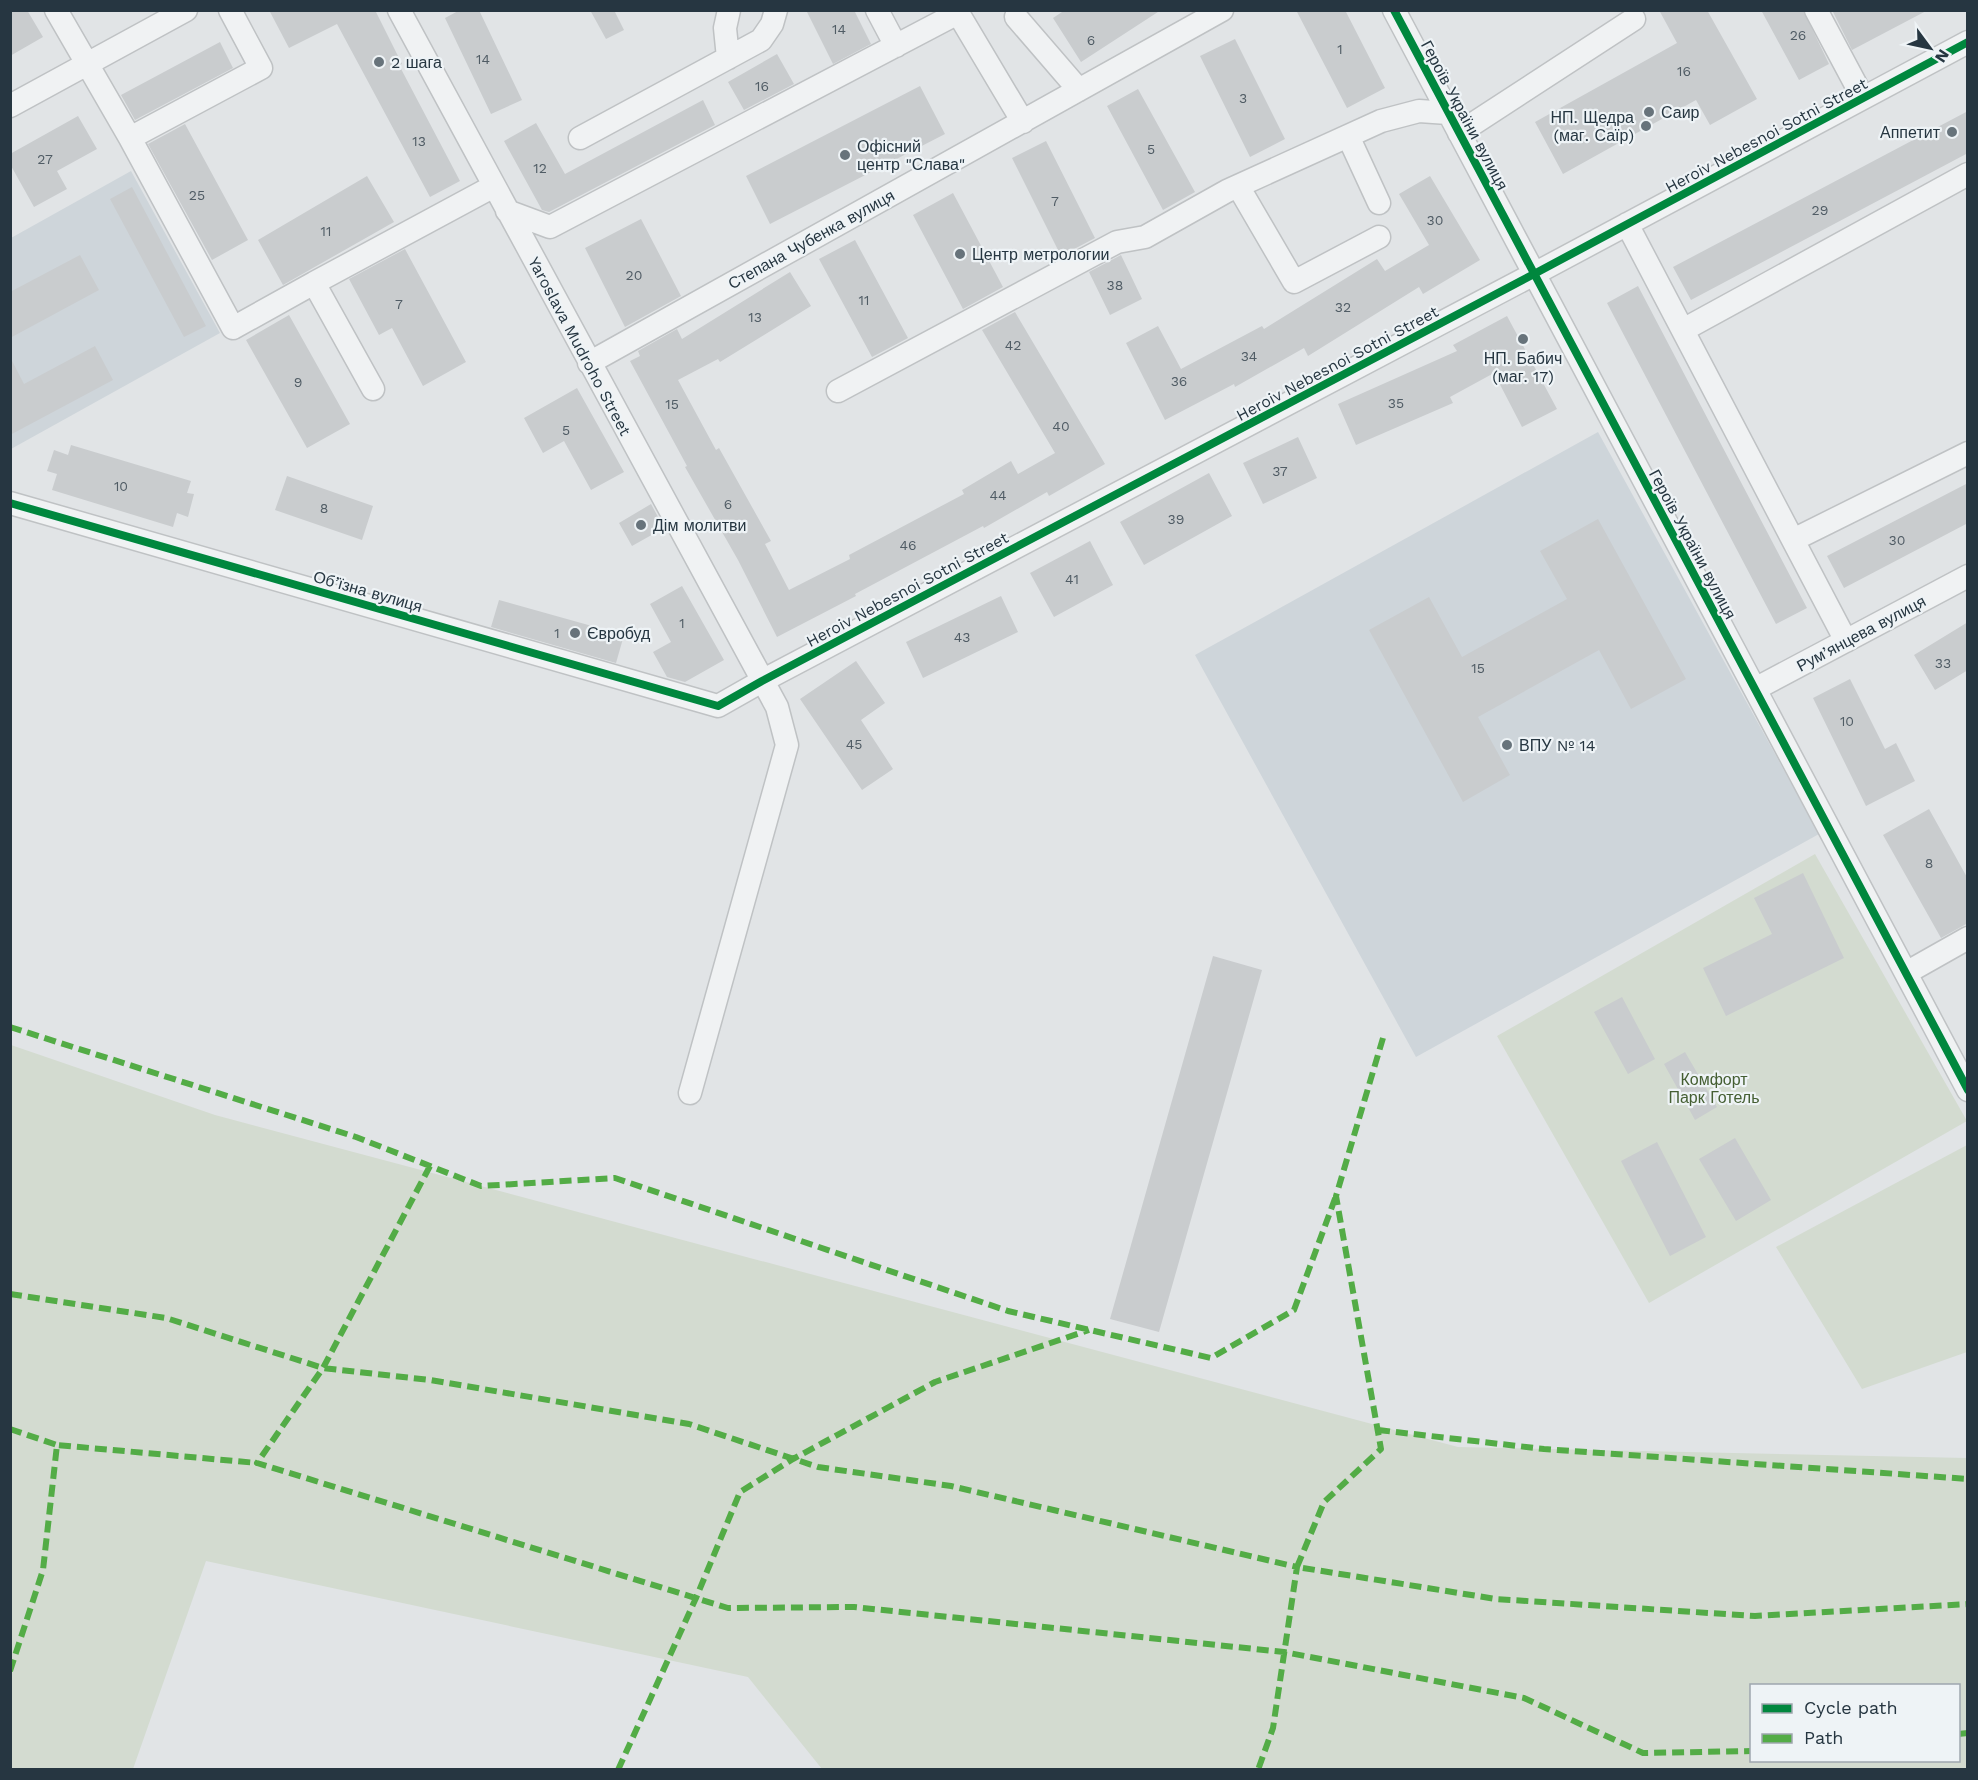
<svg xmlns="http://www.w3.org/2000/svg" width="1978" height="1780" font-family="'Work Sans',sans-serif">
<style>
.built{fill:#ced5da}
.green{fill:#d3dbd0;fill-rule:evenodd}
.building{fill:#c9ccce}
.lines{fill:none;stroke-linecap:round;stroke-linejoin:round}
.minor-casing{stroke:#bfc2c4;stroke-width:25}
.minor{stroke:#f0f2f3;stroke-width:22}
.quiet{stroke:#53ac46;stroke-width:6;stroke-dasharray:12 6;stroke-linecap:butt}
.cycleway-casing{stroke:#eef3f6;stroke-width:11}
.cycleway{stroke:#00873e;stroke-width:8}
.poi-dot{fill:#67737b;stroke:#eef3f6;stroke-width:2}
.labels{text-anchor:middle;stroke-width:4.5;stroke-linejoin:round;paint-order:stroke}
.number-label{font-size:14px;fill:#505c65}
.poi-label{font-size:16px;fill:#263641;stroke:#eef3f6;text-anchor:start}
.street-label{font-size:16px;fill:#263641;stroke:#eef3f6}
.park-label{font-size:16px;fill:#445e32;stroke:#eef3f6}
</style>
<rect width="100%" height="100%" fill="#e1e4e6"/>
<!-- built -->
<path class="built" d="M131,171l89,162 -209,116v-211z
M1598,432l221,402 -403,223 -221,-402z"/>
<!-- green -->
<path class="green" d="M1815,854l152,267 -318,182 -152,-267z
M11,1045l204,70 1243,332 509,11v311h-1145l-74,-92 -542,-116 -73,208h-122zM1752,1686h206v74h-206z
M1967,1145v207l-105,37 -86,-142z"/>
<!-- building -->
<path class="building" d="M10,10h17l16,27 -33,19z
M269,10h106l27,54 -3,1 61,116 -30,16 -93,-173 -48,24z
M460,10h19l43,90 -31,14 -46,-96z
M590,10h24l10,20 -18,9z
M806,10h48l17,34 -38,20z
M1065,10h96l-80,52 -28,-44z
M1296,10h49l40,78 -38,20z
M1659,10h48l50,89 -47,26 -14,-25 -133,74 -28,-52 142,-79z
M1761,10h42l26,54 -30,16z
M1832,10h96l-76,40z
M1235,39l50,100 -35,18 -50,-101z
M220,42l13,26 -98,52 -14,-25z
M777,54l17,30 -50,26 -16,-28z
M920,86l25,48 -175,90 -24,-48z
M1138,89l57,103 -32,18 -56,-104z
M703,100l12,25 -166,87 -7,-2 -38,-69 32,-18 29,51z
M1968,111v42l-277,147 -18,-33z
M78,116l19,33 -40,22 10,18 -33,18 -24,-43v-10z
M185,124l63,116 -36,20 -64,-116z
M1046,141l49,97 -34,18 -49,-98z
M367,176l27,46 -111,63 -25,-45z
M1430,176l50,84 -57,34 -4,-7 -111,69 -4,-8 -69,39 -1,-3 -69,36 -39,-77 32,-17 23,43 81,-43 2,3 113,-70 8,12 44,-26 -30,-51z
M132,187l74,139 -22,11 -74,-138z
M953,193l50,94 -40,22 -50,-94z
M641,219l40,77 -56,31 -40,-79z
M855,240l53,98 -36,19 -53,-98z
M405,249l61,113 -43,24 -31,-58 -13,7 -30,-56z
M80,255l19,35 -89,48v-46z
M1121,255l21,44 -32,16 -21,-43z
M790,272l21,34 -91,56 -2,-3 -40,21 38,70 3,-2 52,93 -6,3 24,46 61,-31 -1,-4 115,-61 -2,-4 49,-29 7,13 37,-21 -73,-123 33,-18 90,152 -56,32 -2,-4 -63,36 -1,-2 -128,68 1,2 -79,41 -39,-77 -53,-93 2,-1 -57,-105 10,-5 -2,-5 39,-22 5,10z
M1638,286l169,322 -31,16 -169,-321z
M289,315l61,109 -43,24 -61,-108z
M1507,316l50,93 -35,18 -28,-54 -44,24 3,6 -97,42 -18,-41 119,-53 -4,-6z
M95,346l18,34 -103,55v-78l14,27z
M577,388l47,84 -33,18 -27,-49 -21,12 -19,-35z
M1298,437l19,41 -54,26 -20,-41z
M71,445l120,36 -4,12 7,1 -6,23 -11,-4 -4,14 -121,-37 5,-16 -10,-3 7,-21 14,5z
M1209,473l23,43 -88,49 -24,-43z
M287,476l86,30 -11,34 -87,-30z
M1968,483v40l-124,65 -17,-32z
M651,504l13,24 -32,18 -13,-23z
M1598,519l88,160 -55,30 -32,-59 -121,67 32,58 -47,27 -94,-172 60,-33 33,60 105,-58 -27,-48z
M1090,541l23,44 -59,32 -24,-44z
M682,586l42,74 -39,22 -18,-5 -14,-25 18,-10 -21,-38z
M1001,596l17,36 -95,46 -17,-36z
M499,600l125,35 -8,28 -125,-36z
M1968,622v48l-33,20 -21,-35z
M856,661l29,42 -24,17 32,49 -31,21 -62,-91z
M1850,679l35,70 11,-6 19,38 -49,25 -53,-108z
M1929,809l39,70v44l-27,15 -58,-103z
M1803,873l41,85 -118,58 -23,-48 69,-34 -18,-36z
M1213,956l49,14 -103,362 -49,-13z
M1622,997l33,62 -27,15 -34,-62z
M1685,1052l32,55 -22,13 -31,-56z
M1735,1138l36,62 -35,21 -37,-62z
M1657,1142l49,95 -36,19 -49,-95z"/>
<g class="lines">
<defs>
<path id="minor" d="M56,10l74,128 131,-70 -31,-58
M399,10l378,697 10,38 -97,348
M877,10l19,36
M1394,10l574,1080
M1816,10l47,88
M1016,17l63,73
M728,58l-3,-30 4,-18
M10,106l176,-96
M1459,133l175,-114
M1348,136l31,67
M130,138l103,190 81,-45
M580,138l181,-98 11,-16 4,-14
M1238,186l56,96 85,-45
M507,211l43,16 408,-214 65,109
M1627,224l219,417
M1683,330l285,-156
M589,363l633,-353
M373,389l-59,-106 180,-97
M838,391l279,-149 28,-5 82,-46 154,-70 38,-10 29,2
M10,503l708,203 44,-25 772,-407 434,-232
M1793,540l175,-87
M1755,689l213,-113
M1906,973l62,-35"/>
</defs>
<!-- minor casing -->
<use href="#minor" class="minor-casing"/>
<!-- minor -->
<use href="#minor" class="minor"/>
<!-- quiet -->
<path class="quiet" d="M10,1027l346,110 125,49 134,-8 393,133 203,47 83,-48 42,-114
M1383,1038l-47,158 45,253 -57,53 -27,65 199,32 259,17 213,-12
M430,1166l-107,202 -66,95 471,145 126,-1 430,45 240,46 119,55 109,-2
M10,1294l156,24 157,50 107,12 259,44 129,43 133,19 346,81 -24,161 -15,42
M10,1429l47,16
M1378,1430l166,19 424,30
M10,1671l33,-101 14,-125 200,18
M1958,1734l10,-1
M618,1770l78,-172 44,-106 53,-33 142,-77 154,-52"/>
<defs>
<path id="cycleway" d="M1394,10l574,1080
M10,503l708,203 44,-25 772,-407 434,-232"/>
</defs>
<!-- cycleway casing -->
<use href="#cycleway" class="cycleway-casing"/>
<!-- cycleway -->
<use href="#cycleway" class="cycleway"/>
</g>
<!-- markers -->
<g class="poi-dot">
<circle cx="379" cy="62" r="6"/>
<circle cx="1649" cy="112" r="6"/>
<circle cx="1646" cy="126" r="6"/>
<circle cx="1952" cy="132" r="6"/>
<circle cx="845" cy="155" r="6"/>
<circle cx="960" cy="254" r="6"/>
<circle cx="1523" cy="339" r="6"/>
<circle cx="641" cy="525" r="6"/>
<circle cx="575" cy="633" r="6"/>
<circle cx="1507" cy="745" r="6"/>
</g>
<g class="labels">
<!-- number labels -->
<g class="number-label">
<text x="839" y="34">14</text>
<text x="1798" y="40">26</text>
<text x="1091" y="45">6</text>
<text x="1340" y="54">1</text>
<text x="483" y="64">14</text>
<text x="1684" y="76">16</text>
<text x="762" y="91">16</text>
<text x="1243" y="103">3</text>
<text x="419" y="146">13</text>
<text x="1151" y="154">5</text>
<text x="45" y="164">27</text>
<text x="540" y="173">12</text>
<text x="197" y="200">25</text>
<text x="1055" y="206">7</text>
<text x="1820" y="215">29</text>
<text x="1435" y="225">30</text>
<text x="326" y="236">11</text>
<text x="634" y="280">20</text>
<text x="1115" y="290">38</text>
<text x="864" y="305">11</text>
<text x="399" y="309">7</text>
<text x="1343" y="312">32</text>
<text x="755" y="322">13</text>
<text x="1013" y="350">42</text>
<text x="1249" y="361">34</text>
<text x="1179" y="386">36</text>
<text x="298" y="387">9</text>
<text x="1396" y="408">35</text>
<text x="672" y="409">15</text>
<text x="1061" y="431">40</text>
<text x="566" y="435">5</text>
<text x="1280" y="476">37</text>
<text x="121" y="491">10</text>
<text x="998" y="500">44</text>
<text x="728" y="509">6</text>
<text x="324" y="513">8</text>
<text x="1176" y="524">39</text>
<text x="1897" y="545">30</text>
<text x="908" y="550">46</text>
<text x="1072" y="584">41</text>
<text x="682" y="628">1</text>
<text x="557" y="638">1</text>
<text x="962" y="642">43</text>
<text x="1943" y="668">33</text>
<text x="1478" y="673">15</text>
<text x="1847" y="726">10</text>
<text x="854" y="749">45</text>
<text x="1929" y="868">8</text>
</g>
<!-- poi labels -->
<g class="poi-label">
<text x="391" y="68">2 шага</text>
<text x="1661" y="118">Саир</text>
<text x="1634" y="123" text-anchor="end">НП. Щедра<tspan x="1634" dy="18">(маг. Саїр)</tspan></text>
<text x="1940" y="138" text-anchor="end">Аппетит</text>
<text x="857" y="152">Офісний<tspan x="857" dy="18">центр "Слава"</tspan></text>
<text x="972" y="260">Центр метрологии</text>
<text x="1523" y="364" text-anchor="middle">НП. Бабич<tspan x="1523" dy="18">(маг. 17)</tspan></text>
<text x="653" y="531">Дім молитви</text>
<text x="587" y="639">Євробуд</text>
<text x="1519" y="751">ВПУ № 14</text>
</g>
<!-- street labels -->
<g class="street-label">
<text transform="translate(1465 115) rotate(62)" y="6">Героїв України вулиця</text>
<text transform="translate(1766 135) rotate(-28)" y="6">Heroiv Nebesnoi Sotni Street</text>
<text transform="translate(811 239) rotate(-29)" y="6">Степана Чубенка вулиця</text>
<text transform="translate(580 346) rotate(62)" y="6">Yaroslava Mudroho Street</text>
<text transform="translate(1337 363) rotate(-28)" y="6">Heroiv Nebesnoi Sotni Street</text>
<text transform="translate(1693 544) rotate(62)" y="6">Героїв України вулиця</text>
<text transform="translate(907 589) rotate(-28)" y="6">Heroiv Nebesnoi Sotni Street</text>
<text transform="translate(368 591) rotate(16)" y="6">Об’їзна вулиця</text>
<text transform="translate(1861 633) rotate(-28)" y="6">Рум’янцева вулиця</text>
</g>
<!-- park labels -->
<g class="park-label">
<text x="1714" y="1085">Комфорт<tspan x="1714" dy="18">Парк Готель</tspan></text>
</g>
</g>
<!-- border -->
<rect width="1978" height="1780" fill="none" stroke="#263641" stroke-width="24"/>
<!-- legend -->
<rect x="1750" y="1684" width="210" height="78" fill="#eef3f6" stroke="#9ea7ae" stroke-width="1.5"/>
<rect x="1762" y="1704" width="30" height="9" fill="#00873e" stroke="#9ea7ae" stroke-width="1.5"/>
<text x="1804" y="1714" font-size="18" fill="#263641">Cycle path</text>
<rect x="1762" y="1734" width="30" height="9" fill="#53ac46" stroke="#9ea7ae" stroke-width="1.5"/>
<text x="1804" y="1744" font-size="18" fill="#263641">Path</text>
<!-- north arrow -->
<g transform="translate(1930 48) rotate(123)" stroke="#eef3f6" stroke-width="4.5" paint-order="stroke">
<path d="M0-4.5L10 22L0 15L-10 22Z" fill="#263641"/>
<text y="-9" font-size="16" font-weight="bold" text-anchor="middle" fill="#263641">N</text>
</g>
</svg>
